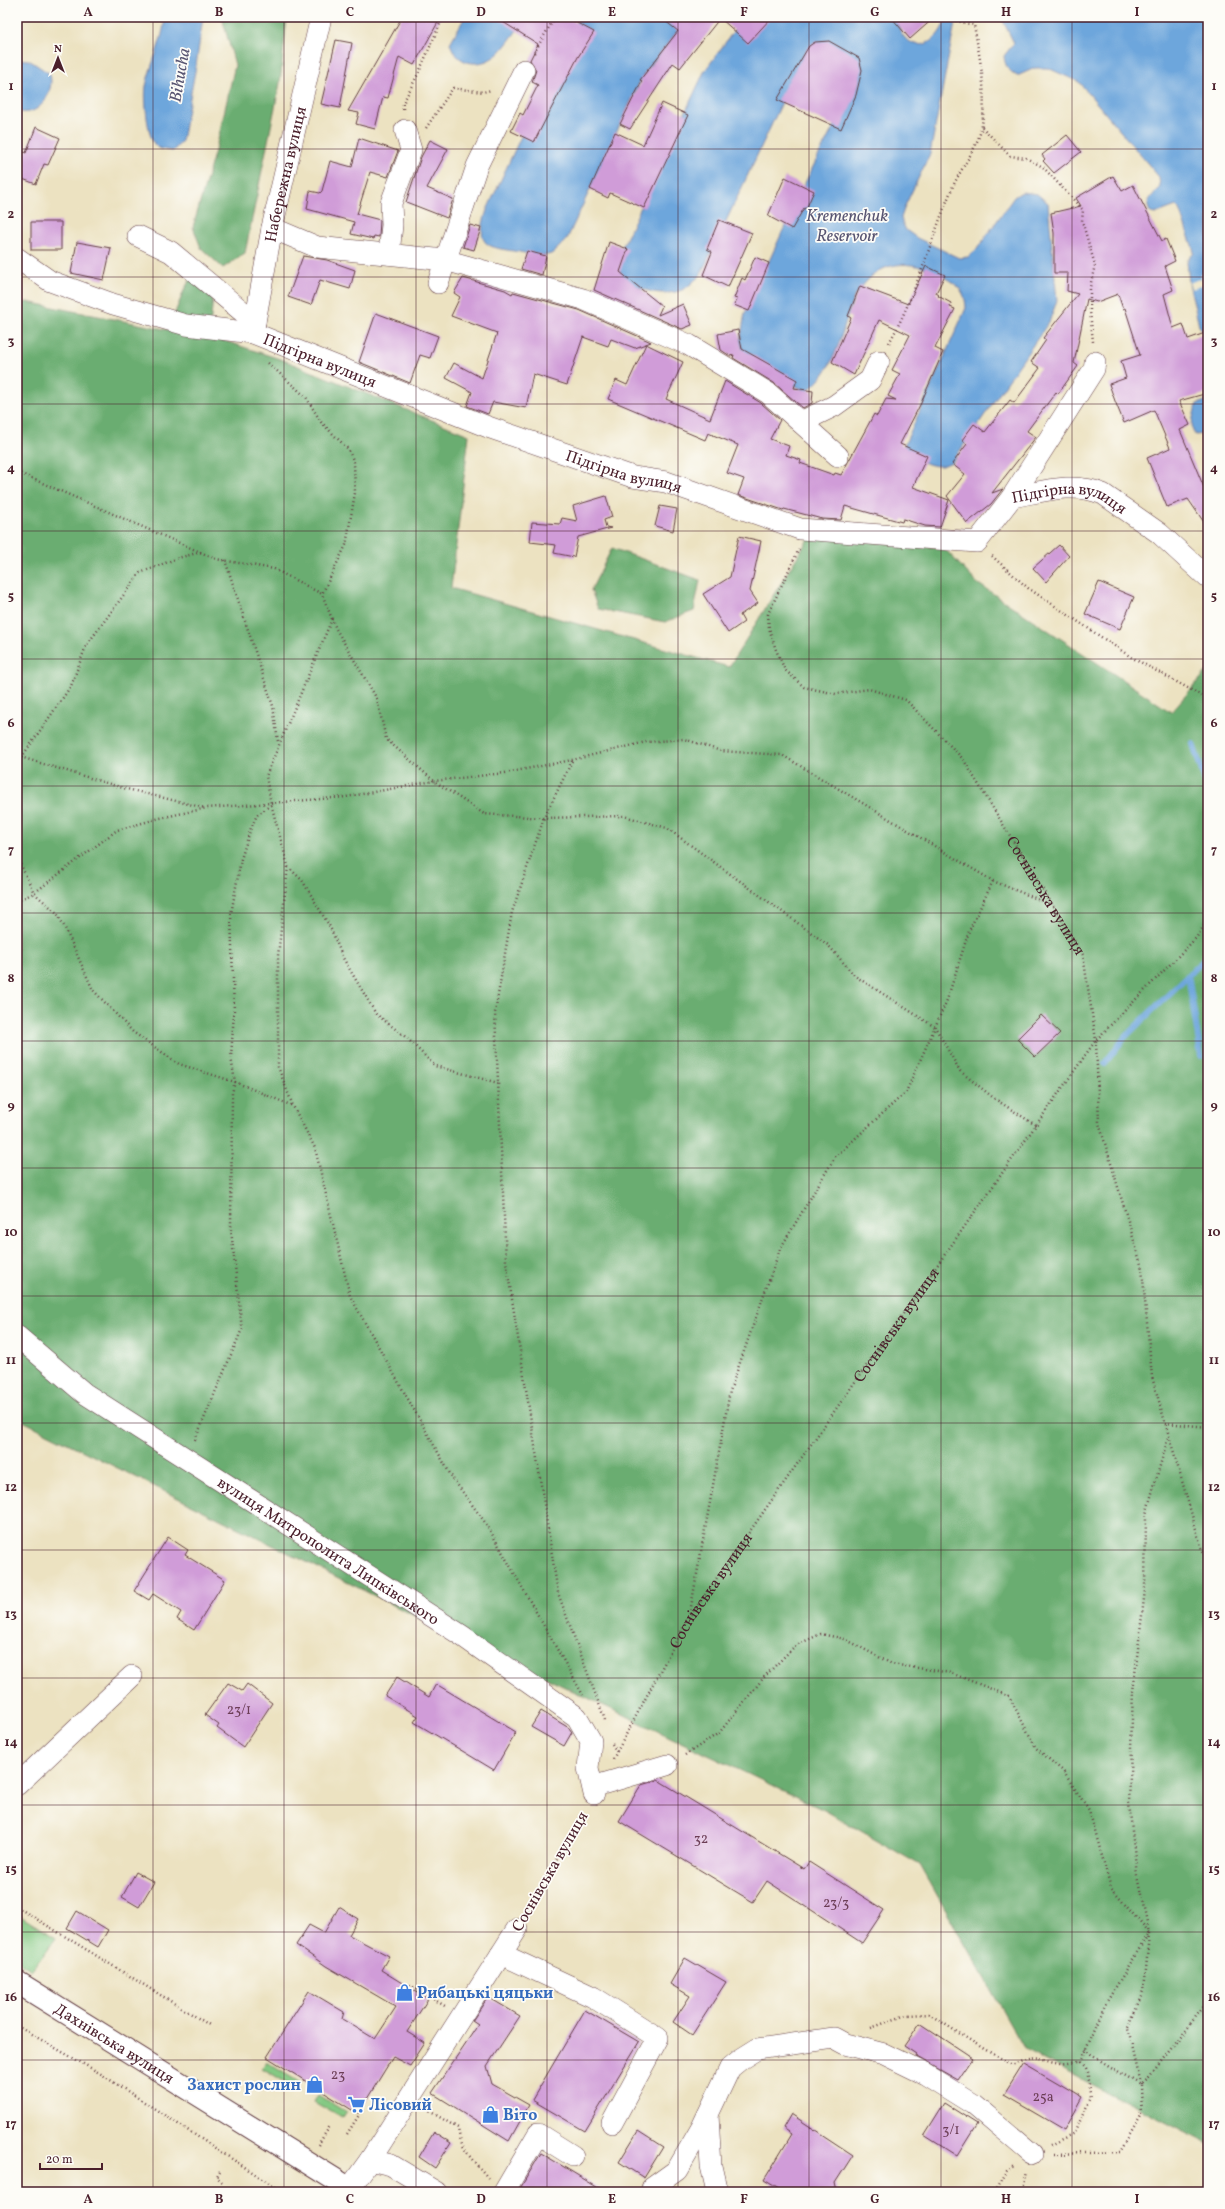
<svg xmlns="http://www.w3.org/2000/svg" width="1225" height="2209" font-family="Vollkorn,serif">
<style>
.green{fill:#84c983;stroke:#677457}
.forest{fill:#6bad71;stroke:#5a664e}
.water{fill:#6da6dc;stroke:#5c6284}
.pier{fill:#ece2c1}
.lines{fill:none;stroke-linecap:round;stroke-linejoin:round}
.stream{stroke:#6da6dc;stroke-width:6}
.building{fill:#d09cd8}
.minor-casing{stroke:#623c42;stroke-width:22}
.major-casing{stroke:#623c42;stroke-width:24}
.path{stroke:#623c42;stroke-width:2.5;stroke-dasharray:1 3;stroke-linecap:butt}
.minor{stroke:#fff;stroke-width:21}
.major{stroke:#fff;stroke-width:22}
.grid{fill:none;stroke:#4a1f2b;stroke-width:1;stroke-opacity:0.55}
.labels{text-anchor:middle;stroke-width:3.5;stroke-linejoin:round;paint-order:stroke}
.number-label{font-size:14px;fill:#6c3e56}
.street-label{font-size:16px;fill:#4a1f2b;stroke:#fdfcf7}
.shop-label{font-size:16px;font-weight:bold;fill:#366cbe;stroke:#fdfcf7;text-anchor:start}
.water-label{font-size:17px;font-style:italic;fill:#585572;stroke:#fdfcf7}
.neatline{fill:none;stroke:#4a1f2b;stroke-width:1.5}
.grid-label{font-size:13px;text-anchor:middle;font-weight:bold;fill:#4a1f2b}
</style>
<rect width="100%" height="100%" fill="#fdfcf7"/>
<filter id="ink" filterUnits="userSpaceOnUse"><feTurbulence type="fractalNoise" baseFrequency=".025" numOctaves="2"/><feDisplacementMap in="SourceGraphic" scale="8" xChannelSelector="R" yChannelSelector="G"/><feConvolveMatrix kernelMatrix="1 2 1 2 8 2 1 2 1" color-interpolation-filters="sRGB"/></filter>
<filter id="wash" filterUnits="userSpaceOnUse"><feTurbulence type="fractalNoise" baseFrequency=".012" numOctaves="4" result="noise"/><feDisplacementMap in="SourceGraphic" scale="16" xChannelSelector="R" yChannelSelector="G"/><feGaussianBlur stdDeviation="0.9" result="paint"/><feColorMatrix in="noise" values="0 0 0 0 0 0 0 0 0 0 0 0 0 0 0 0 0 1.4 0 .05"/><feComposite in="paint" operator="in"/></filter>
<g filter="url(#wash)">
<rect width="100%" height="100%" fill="#ece2c1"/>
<!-- green -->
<path class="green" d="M17,1914l39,24 -24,32 -15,-9z
M266,2062l33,20 -4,6 -33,-20z
M318,2095l28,17 -4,6 -28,-16z"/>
<!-- forest -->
<path class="forest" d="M222,17h65l-7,66 -35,170 -22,15 -22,-20 -8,-21 25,-87 17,-75z
M195,272l19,17 -5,47 -39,-11 15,-37z
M27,302l198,39 58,19 186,75 -18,153 278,79 81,-131 134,12 33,35 194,129 37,-42v1474l-183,-94 -105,-185 -94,-54 -413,-196 -396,-197v-1114z
M612,548l88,32 -6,31 -29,11 -67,-13 -7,-19z"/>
<!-- water -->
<path class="water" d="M165,17h38l-7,49 -14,75 -9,10c-6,-1 -12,-1 -17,-5 -9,-8 -12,-49 -10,-60 5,-24 17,-45 19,-69z
M465,17h62c-9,11 -17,24 -27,35 -17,17 -43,15 -50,-9z
M581,17h115l-20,16 -33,42 -76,164c-4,4 -11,12 -16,15 -8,3 -22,0 -31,-2 -32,-5 -46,-4 -33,-42l85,-184z
M748,17h147c3,8 6,20 14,24 17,12 34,-8 37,-24h12l-3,6 -25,131 -25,52 -4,12 2,6 3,6 11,8 42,20 9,-1 9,-8 37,-52 8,-5 15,2 11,9 9,98 -8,21 -97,140c-3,1 -8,4 -11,4 -12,1 -33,-10 -37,-20l62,-138c-1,-19 -9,-23 -24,-32 -26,-15 -56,-18 -77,7 -3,4 -9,9 -11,14 -13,33 -16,71 -47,94l-14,-6 -49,-32 -4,-11 5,-29c29,-61 55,-124 87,-183 11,-22 26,-30 28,-56l-55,-20 -105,222c-6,4 -11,11 -18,14 -19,8 -54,0 -63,-21 -2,-4 0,-11 0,-15l85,-182 34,-47z
M1001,17h207v316l-4,-1 -5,-6 -10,-43 -2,-22 7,-8 -1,-5 -14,-39 -3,-3 -21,8 -4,-1c-8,-11 1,-17 9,-25l-1,-11 -80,-95 -31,-14h-13l-18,8c-9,-6 -12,-10 -13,-20l10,-13z
M17,59l12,1 21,14c5,18 -11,45 -33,37z
M1208,400v36l-3,-2 -10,1c-6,-8 -1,-22 2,-31z
M1208,445v23l-5,-9 1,-10z"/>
<!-- pier -->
<path class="pier" d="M1208,271v12l-16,6 -3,-6 13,-5 -1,-4z"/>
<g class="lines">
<!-- stream -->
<path class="stream" d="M1193,744l15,46
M1188,975l13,81
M1105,1063l20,-26 83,-81"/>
</g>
<g id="blocks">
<!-- building -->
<path class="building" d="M402,17h39l-27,48 -15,-8 -11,41 -5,-1 -8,32 -19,-5 3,-11 -11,-2z
M495,17h71l28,15 -16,25 -44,85 -23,-11 9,-18 3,2 15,-30 -6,-3 4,-12 -6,-10 8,-16z
M660,17h112l-24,26 -28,-25 -40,50 -7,-5 -43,66 -10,-5 22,-43 -2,-1 38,-49z
M891,17h44l-25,22z
M336,40l16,3 -12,65 -19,-4z
M829,41l30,17 3,12 -6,25 -15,34 -64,-29 32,-54 6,-4z
M662,103l26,12 -44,93 -34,-15 -2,5 -18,-9 25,-57 28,13z
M36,127l24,11 -12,27 -4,-1 -8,20 -19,-7v-28l9,4z
M1067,135l14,17 -27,21 -11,-12 2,-2 -3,-4z
M359,138l39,13 -10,26 -18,-5 -13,42 23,6 -1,17 -5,-1 -1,3 -22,-5 3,-12 -47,-13 3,-18 10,2 2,-2 8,-30 22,6z
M430,140l18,9 -21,39 26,11 -6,19 -41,-16 15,-45z
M1113,176l9,15 11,-6 29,56 4,-2 9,22 -10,5 8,24 -9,4 9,34 10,-4 5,15 20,-7v61l-29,8 11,24 -10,5 28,67v31l-20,-29 -21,8 -20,-49 23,-10 -16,-38 -30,13 -9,-22 -6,-17 17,-6 -5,-17 19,-6 -15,-47 -2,1 -5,-15 -21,8 -10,-3 -13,64 4,3 -20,28 -2,-2 -29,39 9,6 -44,56 11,-4 -1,1 -11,14 -24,19 -20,-27 18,-22 -13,-10 15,-20 -5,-4 12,-16 11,8 25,-32 4,3 26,-35 -9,-6 15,-22 -3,-2 35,-44 -11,-3 1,-18h-14v-40l-3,-20 30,-7 -5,-8z
M785,177l29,14 -8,18 -2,-1 -12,21 -24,-13z
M719,220l33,13 -24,54 -25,-12 9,-23 -5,-3z
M31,222h30v28h-30z
M470,225l11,3 -7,22 -11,-3z
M77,242l34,6 -7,32 -33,-7z
M609,242l19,7 -8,23 42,34 -4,9 25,-11 9,21 -10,4 -88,-39z
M527,251l19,5 -4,19 -21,-6z
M303,256l24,4 28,10 -5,19 -30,-9 -9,25 -23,-8z
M755,257l14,6 -20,48 -15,-6 3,-6 -3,-1 8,-20 3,2z
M926,266l19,9 -9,18 3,2 -1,1 13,7 -1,4 5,2 -20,39 8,4 -22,51 -21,41 27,12 -14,31 36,13 -9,27 -15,-1 -22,-7 -1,3 -57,-16 -4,14 -19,-1 -38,-10 -1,1 -45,-15 6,-16 -17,-6 11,-28 -30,-12 -3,7 -97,-41 8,-19 11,5 19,-41 37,18 -17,37 44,20 15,-38 36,22 19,17 -10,19 19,7 -3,9 15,5 -1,3 34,12 1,-2 6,2 33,-61 3,2 9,-17 10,1 -8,-4 12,-22 -8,-4 18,-35 -31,-15 -25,55 -22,-13 19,-44 -3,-2 12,-30 48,18z
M463,278l42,12 7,4 1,-2 66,18 72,32 -16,6 -24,-9 -3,7 -25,-9 -16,48 -34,-11 -7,34 -33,-6 -5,12 -21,-8 5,-14 -26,-14 8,-15 28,15 15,-45 -46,-17 9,-19 -6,-4z
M376,313l62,23 -8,22 -10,-3 -10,28 -51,-21z
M738,330l4,19 55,31 -3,8 19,3 -1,12 -9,5 -29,-25 -41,-25 1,-3 -4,1 -9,-6 -3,-16z
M606,496l6,21 -8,3 2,7 5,1 -33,9 -4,20 -20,-4 2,-8 -26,-3 2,-20 28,2 2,-6 15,3 -4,-15z
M660,506l17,3 -4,22 -18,-5z
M739,536l22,5 -11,50 8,12 -18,12 4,7 -16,11 -25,-39 27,-17z
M1059,545l10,11 -23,26 -13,-14z
M1099,582l35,15 -14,32 -35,-15z
M1041,1015l19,18 -25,24 -18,-18z
M168,1537l20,13 -3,5 40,25 -31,50 -17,-11 4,-7 -28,-18 -4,6 -15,-9z
M397,1677l32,20 7,-13 80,48 -22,38 -80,-48 4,-6 -33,-20z
M228,1683l14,8 5,-7 25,19 -29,44 -26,-19 2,-3 -14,-10z
M541,1711l28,17 3,4 -8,14 -33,-19z
M658,1780l146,89 5,-7 75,48 -22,33 -95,-62 -14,21 -134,-81 22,-36z
M136,1872l18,10 -15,25 -17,-10z
M339,1907l19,12 -9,16 40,21 -8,14 47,29 -21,33 18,11 -15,23 -17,-9 -31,50 -10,3 -85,-53 42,-66 35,21 -2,7 33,20 21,-32 -70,-41 -30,-21 13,-20 15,8z
M77,1911l31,19 -10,17 -31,-19z
M685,1958l41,24 -34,53 -19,-13 17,-26 -20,-12z
M488,1997l32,19 -33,50 5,18 37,21 -20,36 -77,-48 46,-68 -6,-4z
M585,2010l54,32 -54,89 -53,-31z
M920,2023l53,35 -15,22 -43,-24 1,-2 -12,-8z
M1024,2063l58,34 -18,33 -60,-35z
M944,2103l33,21 -20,32 -33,-21z
M791,2114l62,41 -18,28 2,9h-53l-20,-12 28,-46 -9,-6z
M638,2131l25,16 -19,31 -25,-16z
M434,2132l17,11 -16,25 -16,-11z
M541,2153l64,39h-87z"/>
</g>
</g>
<g filter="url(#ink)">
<use href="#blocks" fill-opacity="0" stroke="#623c42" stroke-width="1"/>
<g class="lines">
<defs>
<g id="minor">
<path d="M272,228l45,19 128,13 138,39 106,46 79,48 70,63"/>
<path d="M138,236l33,16 84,70"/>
<path d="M389,254l3,-29 -1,-22 20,-53 -6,-20"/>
<path id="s3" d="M17,258l33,23 63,23 73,21 67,8 235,94 145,50 33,5 134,47 177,13 35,-45c29,-5 62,-16 91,-3l56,39 49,45"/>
<path d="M438,283l39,-117 47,-96"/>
<path id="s4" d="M253,333l19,-105 49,-211"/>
<path d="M801,422l33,-16 36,-26 9,-19"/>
<path d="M1012,497l82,-128 1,-7"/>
<path id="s5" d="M17,1336l67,57 377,242 116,82 14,24 -3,27 6,26"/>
<path d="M17,1785l115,-109"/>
<path d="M599,1785l68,-20"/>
<path d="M501,1954l92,43 65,41 -46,85"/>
<path d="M708,2115l3,51 6,26"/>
<path d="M370,2160l21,5 45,27"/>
<path d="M347,2192l23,-32 147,-231"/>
<path d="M504,2192l34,-58 35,22"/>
<path d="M651,2192l1,-4 25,-18 25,-43 28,-59 11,-9 16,-10 77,-11 11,6 39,10 41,20 48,30 59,50"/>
</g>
<g id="major">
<path id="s6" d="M17,1982l338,210"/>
</g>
</defs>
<!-- minor casing -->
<use href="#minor" class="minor-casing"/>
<!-- major casing -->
<use href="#major" class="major-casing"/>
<!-- path -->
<g class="path">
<path d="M534,53l21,-36"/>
<path d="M403,109v-6l16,-31 24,-55"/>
<path d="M982,127l28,29 16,2 17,9 40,43 -1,11 13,44 -5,22v24l3,31"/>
<path d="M426,128l27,-40 30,4 8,-2"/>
<path d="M889,343c27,-48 41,-101 62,-152 9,-23 27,-42 31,-66 5,-35 -2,-65 -8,-100l-33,-8"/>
<path d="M268,363l38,34 15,25 27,27 6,13 1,31 -9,52 -24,49"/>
<path d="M17,472l199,87 58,10 48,25 14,35 41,70 9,40 48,42 50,33 60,4 80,-2 43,12 161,117 27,31 80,51 25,44 35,28 42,27"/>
<path id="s1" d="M799,549l-31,65 1,14 7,22 9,20 19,17 32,7 33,-5 37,11 57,59 120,196 13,85 3,83 43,145 10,109 50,173 6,6"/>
<path d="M992,556l36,32 103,69 77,42"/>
<path d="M225,560l48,146 5,36"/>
<path d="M332,619l-66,157 5,28 17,62 -10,90v111l15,39 22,42 35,148 103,183 34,46 96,170"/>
<path d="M17,756l106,32 82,20"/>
<path d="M572,761l-28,57 -32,94 -17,101 11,248 52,332 47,127"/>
<path d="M17,764l54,-78 15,-40 54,-73 38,-15 23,-6"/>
<path d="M17,857l17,36 23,20 7,13 29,64 40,42 46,32 56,18 58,24"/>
<path d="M288,867l14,13 28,47 13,31 33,56 31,24 28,28 63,17"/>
<path d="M17,901l17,-8 83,-63 43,-12 47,-10 139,-11 88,-16 71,-8 67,-13 74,-18 38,-3 37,12 61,4 211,126 59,24"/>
<path d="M1165,1423l43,4"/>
<path d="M195,1440l47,-111 -11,-99 1,-137 3,-11 -4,-25 3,-45 -3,-98 10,-55 10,-31 6,-13 14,-10"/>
<path d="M689,1618l41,-227 50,-142 55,-92 71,-65 41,-92 22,-69 24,-50"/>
<path d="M612,1744l5,8"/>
<path d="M685,1755l34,-22 46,-57 31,-31 25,-11 24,5 47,25 59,9 58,23 27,52 27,23 26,39 22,78 38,45 -43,70 -26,59 5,6 7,29 -18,36 -24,12"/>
<path id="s2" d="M613,1759l75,-140 408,-579 100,-102 12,-18"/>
<path d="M17,1907l194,119"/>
<path d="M527,1912l56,-100"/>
<path d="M407,1986l1,-2 37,22"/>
<path d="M17,2026l84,48 182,118"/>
<path d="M871,2028l35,-13 23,-1 55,35 29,16c24,-13 25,-6 48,-2 6,1 13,-1 19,-1"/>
<path d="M1085,2049l6,6 50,30"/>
<path d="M1141,2085l-13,-56 16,-37 5,-59 -12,-58 -8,-71 4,-113 12,-101 1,-76 22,-76"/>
<path d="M426,2109l32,19c3,24 16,32 30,50"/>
<path d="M347,2134l12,-19 -2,-7"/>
<path d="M318,2145l12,-19"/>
<path d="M1052,2154l69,-2 21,-35 -1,-32 8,-7 59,-76"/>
<path d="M220,2172l-3,5 5,5"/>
<path d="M994,2192l13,-21 8,-5"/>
<path d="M1024,2192l4,-19"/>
</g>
<!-- minor -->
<use href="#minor" class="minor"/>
<!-- major -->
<use href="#major" class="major"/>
</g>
</g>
<!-- grid -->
<path class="grid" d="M153,17v2175M284,17v2175M416,17v2175M547,17v2175M678,17v2175M809,17v2175M941,17v2175M1072,17v2175M17,149h1191M17,277h1191M17,404h1191M17,531h1191M17,659h1191M17,786h1191M17,913h1191M17,1041h1191M17,1168h1191M17,1296h1191M17,1423h1191M17,1550h1191M17,1678h1191M17,1805h1191M17,1932h1191M17,2060h1191"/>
<!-- icons -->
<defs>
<symbol id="shop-bare" viewBox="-9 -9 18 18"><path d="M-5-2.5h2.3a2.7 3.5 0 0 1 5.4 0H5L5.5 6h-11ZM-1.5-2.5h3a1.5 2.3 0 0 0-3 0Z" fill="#3f7fe0" stroke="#fdfcf7" stroke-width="2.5" paint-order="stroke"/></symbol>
<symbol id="supermarket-bare" viewBox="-9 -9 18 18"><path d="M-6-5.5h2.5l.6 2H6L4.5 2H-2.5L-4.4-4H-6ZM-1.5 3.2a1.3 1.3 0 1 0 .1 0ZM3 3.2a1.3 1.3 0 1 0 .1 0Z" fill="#3f7fe0" stroke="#fdfcf7" stroke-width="2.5" paint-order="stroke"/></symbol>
</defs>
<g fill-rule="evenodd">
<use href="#shop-bare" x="392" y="1980" width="25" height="25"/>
<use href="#shop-bare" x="302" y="2072" width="25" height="25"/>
<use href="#supermarket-bare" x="344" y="2092" width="25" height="25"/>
<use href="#shop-bare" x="478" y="2102" width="25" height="25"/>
</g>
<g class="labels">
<!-- number labels -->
<g class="number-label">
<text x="239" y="1714">23/1</text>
<text x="701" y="1843">32</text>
<text x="836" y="1907">23/3</text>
<text x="338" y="2079">23</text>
<text x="1043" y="2101">25а</text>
<text x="951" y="2134">3/1</text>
</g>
<!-- street labels -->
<g class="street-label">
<text dy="6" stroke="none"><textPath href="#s4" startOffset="162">Набережна вулиця</textPath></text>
<text dy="6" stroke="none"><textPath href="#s3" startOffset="323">Підгірна вулиця</textPath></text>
<text dy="6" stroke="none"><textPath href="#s3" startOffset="647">Підгірна вулиця</textPath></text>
<text dy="6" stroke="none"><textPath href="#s3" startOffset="1127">Підгірна вулиця</textPath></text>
<text dy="6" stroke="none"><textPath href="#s1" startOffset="503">Соснівська вулиця</textPath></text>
<text dy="6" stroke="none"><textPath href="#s2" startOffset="519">Соснівська вулиця</textPath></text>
<text dy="6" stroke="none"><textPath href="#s5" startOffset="379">вулиця Митрополита Липківського</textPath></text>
<text dy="6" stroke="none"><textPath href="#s2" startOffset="195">Соснівська вулиця</textPath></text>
<text transform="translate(549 1871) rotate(-60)" y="6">Соснівська вулиця</text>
<text dy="6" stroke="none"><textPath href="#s6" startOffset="115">Дахнівська вулиця</textPath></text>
</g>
<!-- shop labels -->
<g class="shop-label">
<text x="417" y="1998">Рибацькі цяцьки</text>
<text x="301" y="2090" text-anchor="end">Захист рослин</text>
<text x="369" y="2110">Лісовий</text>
<text x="503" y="2120">Віто</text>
</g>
<!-- water labels -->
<g class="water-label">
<text transform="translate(179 75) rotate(-80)" y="6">Bihucha</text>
<text x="847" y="221">Kremenchuk<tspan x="847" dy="20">Reservoir</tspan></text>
</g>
</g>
<!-- margin -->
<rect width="1225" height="2209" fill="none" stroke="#fdfcf7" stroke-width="44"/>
<!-- north arrow -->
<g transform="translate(58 58)" stroke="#fdfcf7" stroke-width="3" paint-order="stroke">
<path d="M0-3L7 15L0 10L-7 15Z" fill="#4a1f2b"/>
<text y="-6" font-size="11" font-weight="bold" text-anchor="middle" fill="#4a1f2b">N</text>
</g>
<!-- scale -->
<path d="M40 2163v6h62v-6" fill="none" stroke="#4a1f2b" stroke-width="2"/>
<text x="46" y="2163" font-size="12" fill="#4a1f2b" stroke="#fdfcf7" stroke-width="3" paint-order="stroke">20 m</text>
<rect x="22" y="22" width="1181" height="2165" class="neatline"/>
<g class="grid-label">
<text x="88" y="16">A</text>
<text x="219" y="16">B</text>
<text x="350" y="16">C</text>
<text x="481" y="16">D</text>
<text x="612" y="16">E</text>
<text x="744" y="16">F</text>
<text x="875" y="16">G</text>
<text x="1006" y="16">H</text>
<text x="1137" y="16">I</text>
<text x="11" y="90">1</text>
<text x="1214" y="90">1</text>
<text x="11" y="218">2</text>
<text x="1214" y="218">2</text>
<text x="11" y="345">3</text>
<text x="1214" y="345">3</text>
<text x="11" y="472">4</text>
<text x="1214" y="472">4</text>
<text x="11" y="600">5</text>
<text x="1214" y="600">5</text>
<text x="11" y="727">6</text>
<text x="1214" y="727">6</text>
<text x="11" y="854">7</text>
<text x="1214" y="854">7</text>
<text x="11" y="982">8</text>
<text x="1214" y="982">8</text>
<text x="11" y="1109">9</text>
<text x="1214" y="1109">9</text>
<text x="11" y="1236">10</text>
<text x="1214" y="1236">10</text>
<text x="11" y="1364">11</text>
<text x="1214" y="1364">11</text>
<text x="11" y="1491">12</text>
<text x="1214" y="1491">12</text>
<text x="11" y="1618">13</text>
<text x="1214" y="1618">13</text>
<text x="11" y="1746">14</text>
<text x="1214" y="1746">14</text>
<text x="11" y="1873">15</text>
<text x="1214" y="1873">15</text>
<text x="11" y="2001">16</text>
<text x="1214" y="2001">16</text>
<text x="11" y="2128">17</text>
<text x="1214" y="2128">17</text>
<text x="88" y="2203">A</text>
<text x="219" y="2203">B</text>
<text x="350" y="2203">C</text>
<text x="481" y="2203">D</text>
<text x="612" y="2203">E</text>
<text x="744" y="2203">F</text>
<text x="875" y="2203">G</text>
<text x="1006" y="2203">H</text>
<text x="1137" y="2203">I</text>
</g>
</svg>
